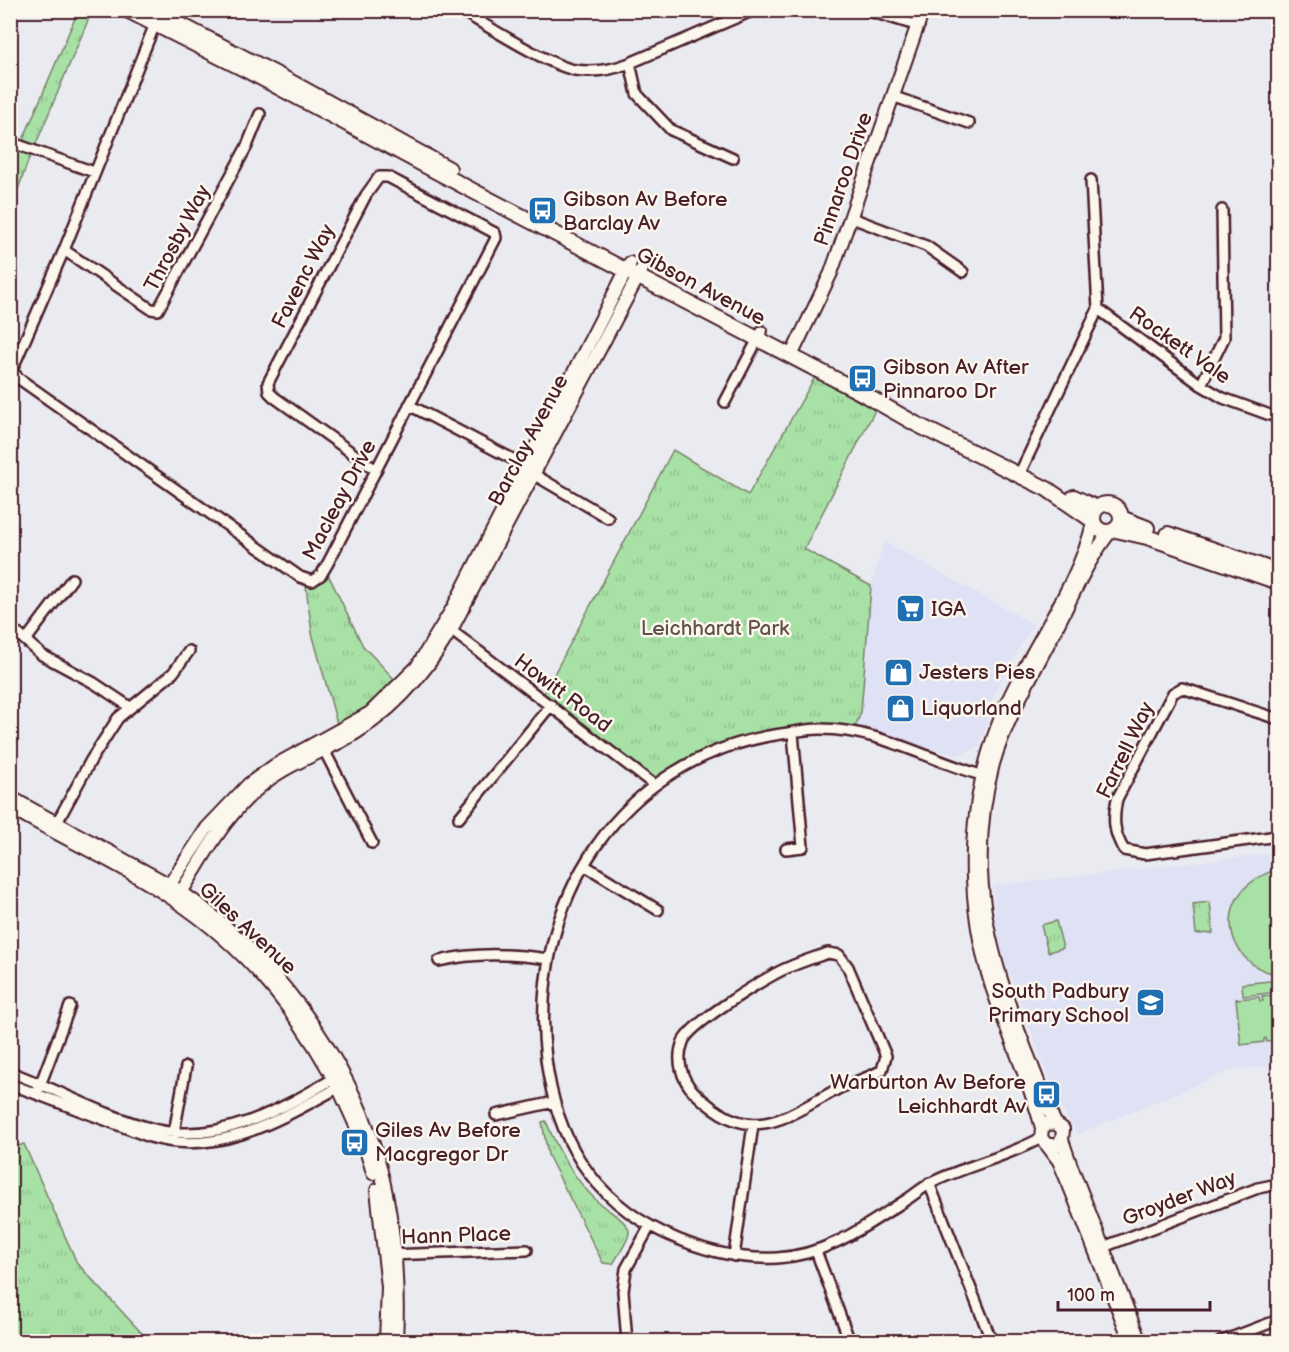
<svg xmlns="http://www.w3.org/2000/svg" width="1289" height="1352" font-family="'Balsamiq Sans',sans-serif">
<style>
.built{fill:#dfe1f5}
.grass{fill:#a8e1a6;stroke:#798068;stroke-width:1.5}
.park{fill:url(#park-tufts);stroke:#798068;stroke-width:1.5}
.lines{fill:none;stroke-linecap:round;stroke-linejoin:round}
.minor-casing{stroke:#4a1f2b;stroke-width:14}
.tertiary-casing{stroke:#4a1f2b;stroke-width:16}
.secondary-casing{stroke:#4a1f2b;stroke-width:18}
.minor{stroke:#fbf7ec;stroke-width:9}
.tertiary{stroke:#fbf7ec;stroke-width:12}
.secondary{stroke:#fbf7ec;stroke-width:14}
.labels{text-anchor:middle;stroke-width:5;stroke-linejoin:round;paint-order:stroke}
.street-label{font-size:21px;fill:#4a1f2b;stroke:#fbf7ec}
.poi-label{font-size:21px;fill:#4a1f2b;stroke:#fbf7ec;text-anchor:start}
.park-label{font-size:21px;fill:#62504a;stroke:#fbf7ec}
</style>
<defs>
<pattern id="park-tufts" width="24" height="20" patternUnits="userSpaceOnUse" patternTransform="scale(1.5)"><rect width="24" height="20" fill="#a8e1a6"/><path d="M3 7l-1-3M5 7V3M7 7l1-3M15 17l-1-3M17 17v-4M19 17l1-3" fill="none" stroke="#92c18f"/></pattern>
</defs>
<rect width="100%" height="100%" fill="#eaeaf1"/>
<filter id="ink" filterUnits="userSpaceOnUse"><feTurbulence type="fractalNoise" baseFrequency=".0167" numOctaves="2"/><feDisplacementMap in="SourceGraphic" scale="12" xChannelSelector="R" yChannelSelector="G"/><feConvolveMatrix kernelMatrix="1 2 1 2 8 2 1 2 1" color-interpolation-filters="sRGB"/></filter>
<g filter="url(#ink)">
<!-- built -->
<path class="built" d="M884,542l149,82 -36,63 -9,23v11l-9,26 -20,8 -106,-22 8,-21 10,-126z
M1278,853v213l-44,3 -156,65 -20,-31 -61,-164 -4,-53z"/>
<!-- grass -->
<path class="grass" d="M1278,868v106c-40,-4 -62,-52 -35,-84 8,-10 24,-17 35,-22z
M1278,980v12l-35,4 -1,-12z
M1278,995v45l-11,2 -1,-4 -2,1v3l-23,3 -5,-46 23,-2 1,4h3l-1,-5z"/>
<!-- park -->
<path class="park" d="M78,11h14l-57,135 -12,-6z
M11,146l19,10 -19,53z
M815,377l60,33 -71,139 67,37 -10,126 -8,21 -33,-4 -104,22 -63,33 -109,-91 129,-243 75,45z
M325,568l38,78 37,39 -62,42 -26,-94 -6,-47z
M1210,902l3,31 -17,1 -3,-30z
M1056,921l7,27 -15,4 -7,-27z
M546,1121c12,31 28,58 52,81 8,8 29,18 31,29 1,9 -12,25 -16,33l-10,-1 -55,-108 -6,-33z
M24,1144l53,119 72,78h-138v-193z"/>
<g class="lines">
<defs>
<path id="minor" d="M460,10c26,15 90,56 115,60 20,3 37,0 55,-7l124,-53
M866,10l53,16
M157,19l-93,231 -52,120 6,8 282,199 12,4 9,-6 7,-12c56,-108 112,-217 168,-325l-1,-5 -107,-56h-9l-13,18 -98,188 1,9 5,5 102,73
M630,63l7,31 34,36 62,28
M892,96l77,27
M10,142l84,30
M852,218l74,28 37,26
M64,250l87,59 7,1 89,-164 13,-32
M1098,309l103,76 22,13 55,20
M1201,385l23,-47 -2,-128
M725,402l37,-71
M409,405l117,61 7,8 75,44
M1019,475l79,-166 -7,-129
M10,627l32,28 52,28 36,24
M448,628l205,156
M26,640l46,-61
M1278,719l-96,-31 -9,5 -56,106c-4,20 -4,33 7,51l21,4 133,-18
M322,746l50,97
M988,777c-57,-15 -107,-48 -168,-48 -13,0 -26,3 -39,5 -161,23 -254,168 -235,325 10,79 45,139 118,174 36,17 74,27 113,25 51,-3 88,-32 129,-58 9,-6 17,-13 27,-18 35,-17 74,-25 108,-44
M459,818l92,-113
M54,828l37,-68 27,-42 55,-45 16,-22
M786,849l17,-2 -10,-114
M584,865l74,45
M828,953l11,2 9,12 38,89 -4,14c-14,9 -31,12 -46,20 -55,30 -86,57 -142,2 -13,-13 -18,-33 -11,-50 6,-17 72,-57 90,-67 17,-10 37,-16 55,-22z
M439,961c37,-9 72,-7 109,-2
M10,1072c47,17 92,43 140,56 67,19 132,-19 188,-52
M10,1084l140,53c70,21 134,-20 193,-52
M39,1088l31,-82
M496,1115l58,-13
M173,1138l13,-71
M929,1183l63,159
M1098,1249l160,-61 20,-4
M816,1251l34,91
M389,1255l138,-5
M734,1256l19,-131
M627,1342l-4,-51 3,-22 24,-43
M1220,1342l58,-22"/>
<path id="tertiary" d="M791,356l40,-83 92,-263
M10,797c41,24 83,45 123,68 16,9 33,17 48,27 88,60 163,158 195,261 18,61 23,125 20,189
M10,807c54,32 112,57 163,92 73,48 129,117 168,194 12,26 25,53 32,80
M164,893l43,-65 42,-44 25,-18 96,-53 47,-46 36,-59 177,-345
M176,900c28,-42 46,-83 87,-116 22,-18 51,-29 77,-42 50,-27 82,-64 111,-112l191,-361
M1055,1123c-11,-23 -19,-48 -29,-72 -38,-97 -61,-182 -33,-287 13,-45 38,-87 59,-128 18,-34 33,-72 57,-103
M1042,1128c-13,-49 -34,-94 -50,-141 -30,-96 -25,-193 15,-284 25,-56 73,-121 86,-180
M1062,1140l-5,5h-10l-6,-7 1,-10 6,-4 7,-1 8,6 -1,11 9,26 69,176
M1047,1145l12,16 13,31 59,150
M377,1190l11,97 -2,55"/>
<path id="secondary" d="M127,10l123,62 225,120 383,199 58,33 131,65 45,31
M152,10l135,70 162,89
M1074,497l23,11
M1093 518a14 14 0 1 1 28 0a14 14 0 1 1-28 0Z
M1121,518l26,10
M1116,530l31,7 131,45
M1168,534l110,38"/>
</defs>
<!-- minor casing -->
<use href="#minor" class="minor-casing"/>
<!-- tertiary casing -->
<use href="#tertiary" class="tertiary-casing"/>
<!-- secondary casing -->
<use href="#secondary" class="secondary-casing"/>
<!-- minor -->
<use href="#minor" class="minor"/>
<!-- tertiary -->
<use href="#tertiary" class="tertiary"/>
<!-- secondary -->
<use href="#secondary" class="secondary"/>
</g>
</g>
<!-- icons -->
<defs>
<symbol id="bus-square" viewBox="-11 -11 22 22"><rect x="-9" y="-9" width="18" height="18" rx="4" fill="#1f6fb2" stroke="#fbf7ec"/><path d="M-5-6H5V4H4V6H2V4H-2V6H-4V4H-5ZM-3.5-4V0h7V-4ZM-3.5 1.2v1.5H-2V1.2ZM2 1.2v1.5H3.5V1.2Z" fill="#fff"/></symbol>
<symbol id="supermarket-square" viewBox="-11 -11 22 22"><rect x="-9" y="-9" width="18" height="18" rx="4" fill="#1f6fb2" stroke="#fbf7ec"/><path d="M-6-5.5h2.5l.6 2H6L4.5 2H-2.5L-4.4-4H-6ZM-1.5 3.2a1.3 1.3 0 1 0 .1 0ZM3 3.2a1.3 1.3 0 1 0 .1 0Z" fill="#fff"/></symbol>
<symbol id="shop-square" viewBox="-11 -11 22 22"><rect x="-9" y="-9" width="18" height="18" rx="4" fill="#1f6fb2" stroke="#fbf7ec"/><path d="M-5-2.5h2.3a2.7 3.5 0 0 1 5.4 0H5L5.5 6h-11ZM-1.5-2.5h3a1.5 2.3 0 0 0-3 0Z" fill="#fff"/></symbol>
<symbol id="school-square" viewBox="-11 -11 22 22"><rect x="-9" y="-9" width="18" height="18" rx="4" fill="#1f6fb2" stroke="#fbf7ec"/><path d="M0-5L7-2L0 1L-7-2ZM-4 1L0 2.5L4 1V4Q0 6-4 4Z" fill="#fff"/></symbol>
</defs>
<g fill-rule="evenodd">
<use href="#bus-square" x="526" y="194" width="33" height="33"/>
<use href="#bus-square" x="846" y="362" width="33" height="33"/>
<use href="#supermarket-square" x="894" y="592" width="33" height="33"/>
<use href="#shop-square" x="882" y="656" width="33" height="33"/>
<use href="#shop-square" x="884" y="692" width="33" height="33"/>
<use href="#school-square" x="1134" y="986" width="33" height="33"/>
<use href="#bus-square" x="1030" y="1078" width="33" height="33"/>
<use href="#bus-square" x="338" y="1126" width="33" height="33"/>
</g>
<g class="labels">
<!-- street labels -->
<g class="street-label">
<text transform="translate(843 179) rotate(-71)" y="7">Pinnaroo Drive</text>
<text transform="translate(177 238) rotate(-62)" y="7">Throsby Way</text>
<text transform="translate(303 276) rotate(-63)" y="7">Favenc Way</text>
<text transform="translate(701 286) rotate(28)" y="7">Gibson Avenue</text>
<text transform="translate(1180 345) rotate(35)" y="7">Rockett Vale</text>
<text transform="translate(528 440) rotate(-62)" y="7">Barclay Avenue</text>
<text transform="translate(339 500) rotate(-62)" y="7">Macleay Drive</text>
<text transform="translate(563 693) rotate(37)" y="7">Howitt Road</text>
<text transform="translate(1125 750) rotate(-64)" y="7">Farrell Way</text>
<text transform="translate(248 928) rotate(43)" y="7">Giles Avenue</text>
<text transform="translate(1179 1198) rotate(-21)" y="7">Groyder Way</text>
<text transform="translate(456 1235) rotate(-2)" y="7">Hann Place</text>
</g>
<!-- poi labels -->
<g class="poi-label">
<text x="563" y="206">Gibson Av Before<tspan x="563" dy="24">Barclay Av</tspan></text>
<text x="883" y="374">Gibson Av After<tspan x="883" dy="24">Pinnaroo Dr</tspan></text>
<text x="931" y="616">IGA</text>
<text x="919" y="679">Jesters Pies</text>
<text x="921" y="715">Liquorland</text>
<text x="1129" y="998" text-anchor="end">South Padbury<tspan x="1129" dy="24">Primary School</tspan></text>
<text x="1026" y="1089" text-anchor="end">Warburton Av Before<tspan x="1026" dy="24">Leichhardt Av</tspan></text>
<text x="375" y="1137">Giles Av Before<tspan x="375" dy="24">Macgregor Dr</tspan></text>
</g>
<!-- park labels -->
<g class="park-label">
<text x="715" y="635">Leichhardt Park</text>
</g>
</g>
<!-- margin -->
<rect width="1289" height="1352" fill="none" stroke="#fbf7ec" stroke-width="36"/>
<rect x="18" y="18" width="1253" height="1316" fill="none" stroke="#4a1f2b" stroke-width="2" filter="url(#ink)"/>
<!-- scale -->
<path d="M1058 1301v9h152v-9" fill="none" stroke="#4a1f2b" stroke-width="3"/>
<text x="1067" y="1301" font-size="18" fill="#4a1f2b" stroke="#fbf7ec" stroke-width="4.5" paint-order="stroke">100 m</text>
</svg>
